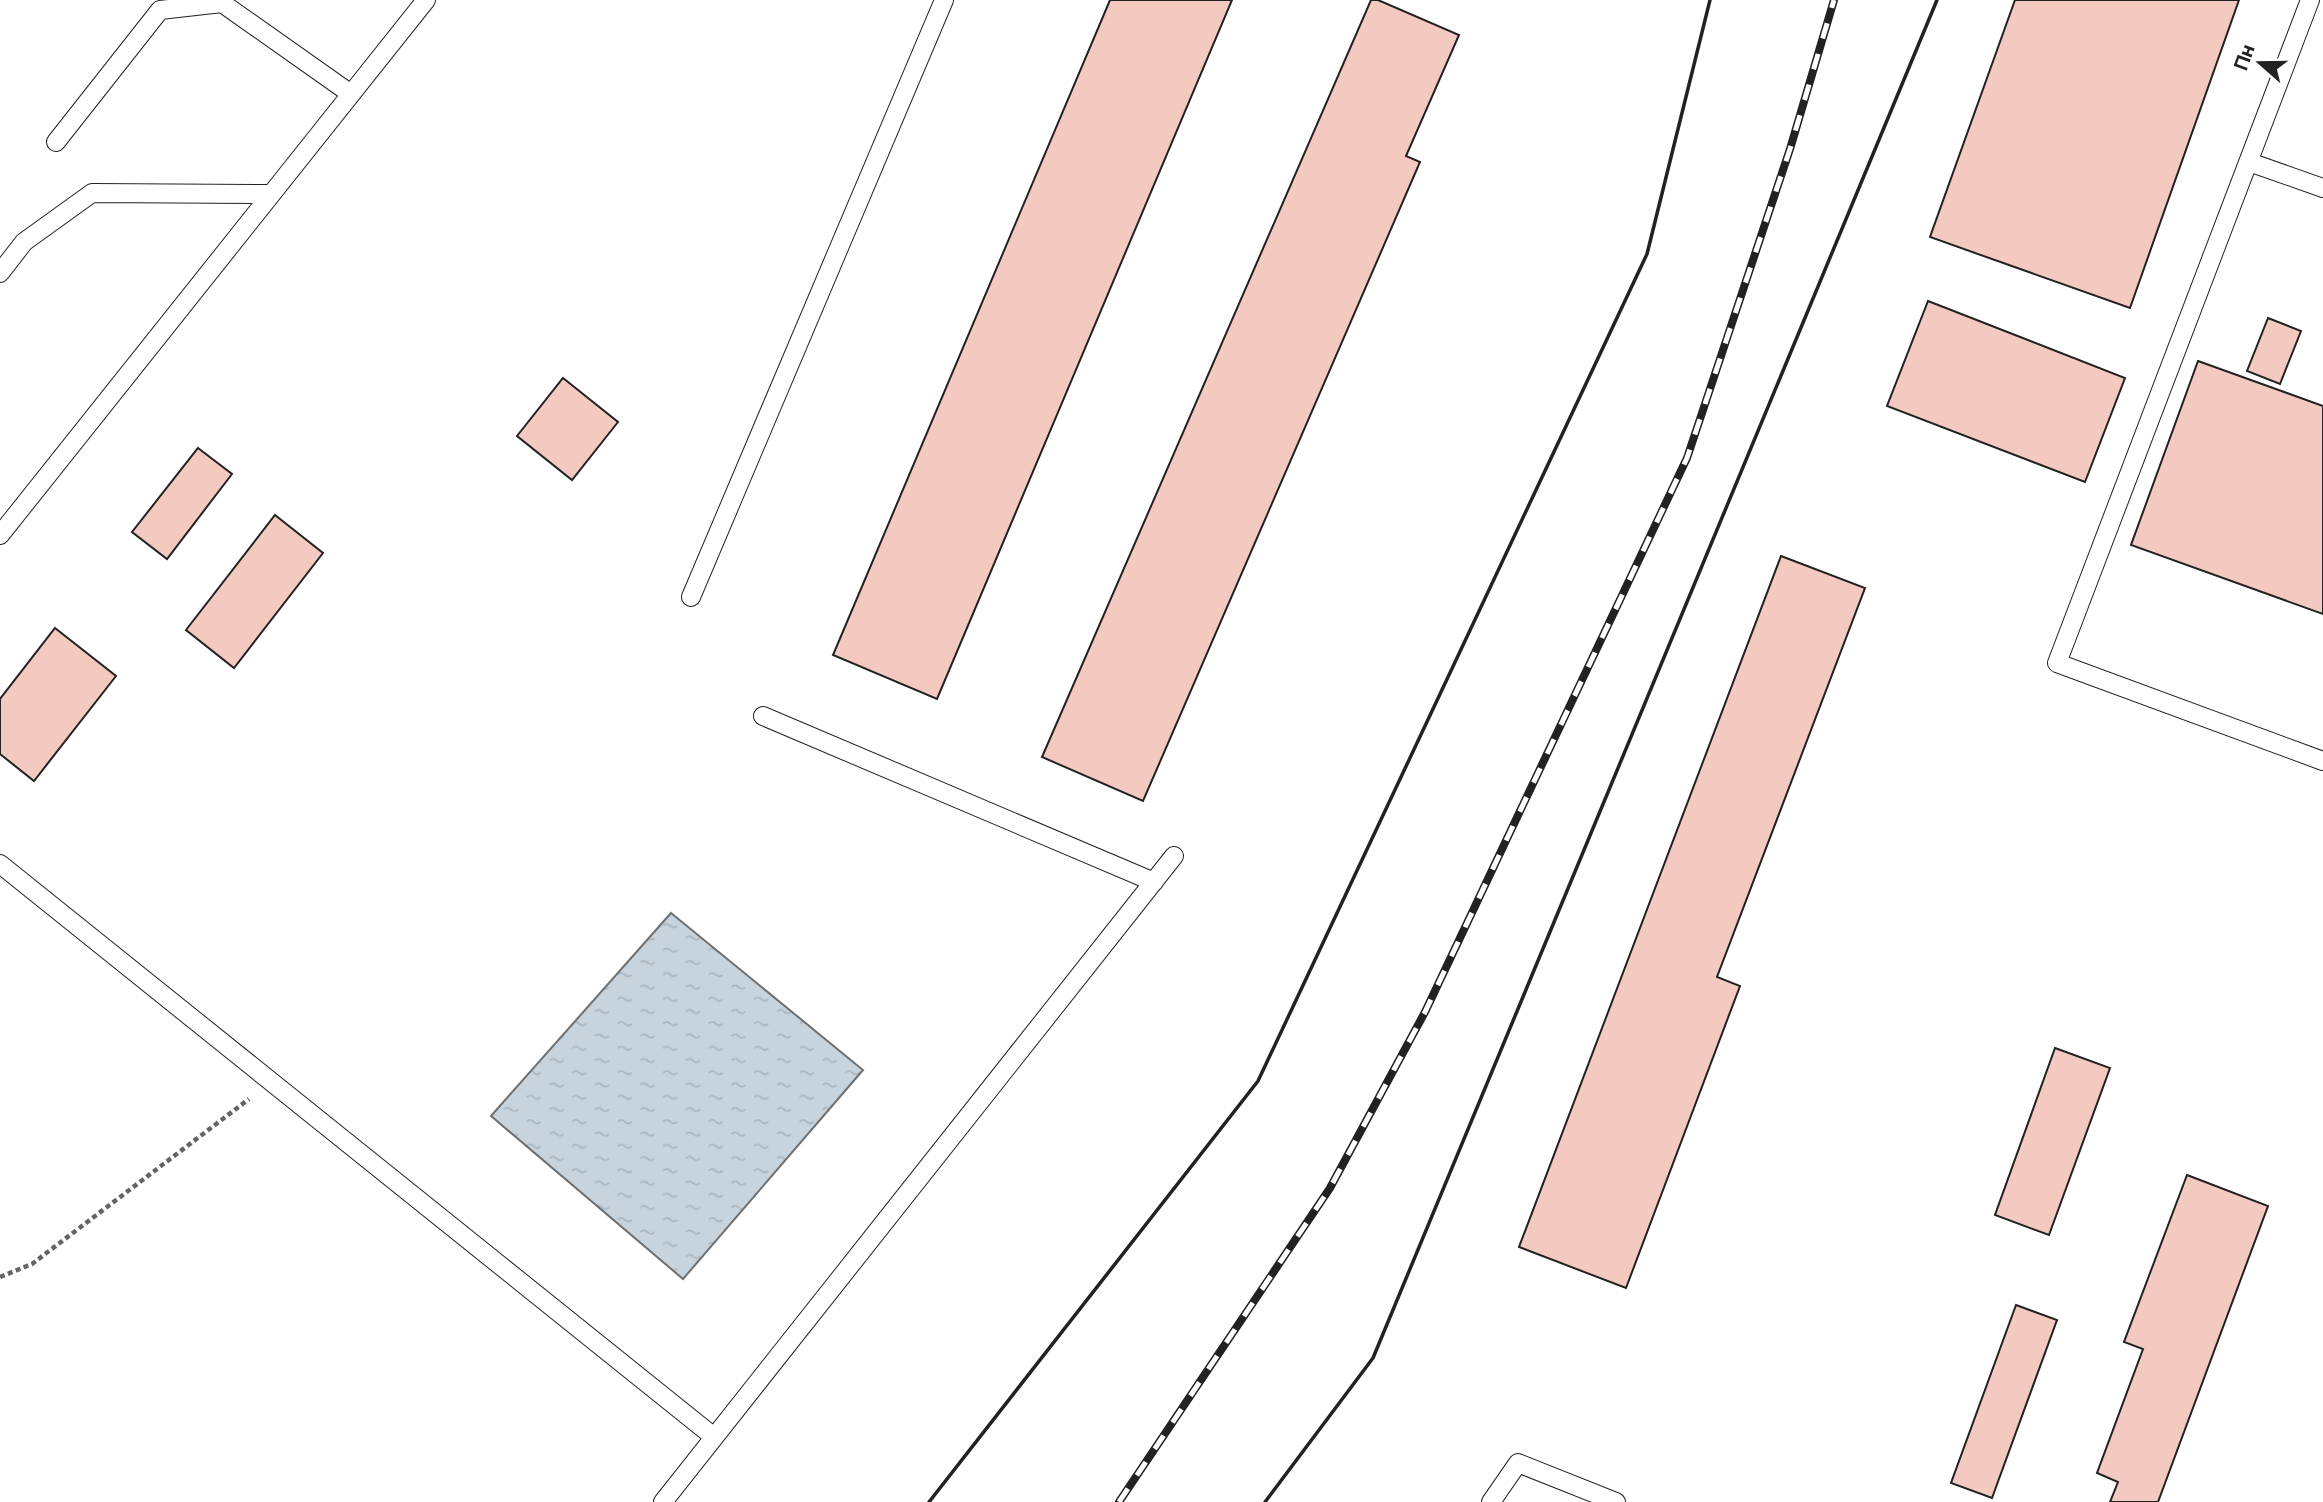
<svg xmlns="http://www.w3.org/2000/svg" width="2323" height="1502" font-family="Inter,sans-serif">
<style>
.water{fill:url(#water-ripples);stroke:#6f6f6f;stroke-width:2}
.building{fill:#f3c9c0;stroke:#222;stroke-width:2}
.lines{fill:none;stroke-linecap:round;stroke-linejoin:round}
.service-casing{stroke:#222;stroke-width:20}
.path{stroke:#646464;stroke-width:4.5;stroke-dasharray:5 3.5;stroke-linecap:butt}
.service{stroke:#fff;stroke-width:18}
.rail-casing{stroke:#222;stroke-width:8}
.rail{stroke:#fff;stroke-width:5;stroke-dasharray:16;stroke-linecap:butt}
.wall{stroke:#222;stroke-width:3.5}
</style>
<defs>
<pattern id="water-ripples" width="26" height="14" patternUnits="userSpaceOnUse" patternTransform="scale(1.75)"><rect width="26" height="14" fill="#c7d3dd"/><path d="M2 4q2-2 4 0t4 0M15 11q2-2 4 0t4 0" fill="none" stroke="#abb5bd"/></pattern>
</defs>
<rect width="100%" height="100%" fill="#fff"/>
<!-- water -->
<path class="water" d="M671,913l192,157 -180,209 -192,-163z"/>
<!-- building -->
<path class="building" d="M1110,0h122l-295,699 -104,-44z
M1371,0h7l81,35 -53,121 14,6 -277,639 -101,-44z
M2015,0h224l-109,308 -200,-71z
M1928,301l197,77 -40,104 -198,-76z
M2268,318l33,13 -21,53 -33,-13z
M2198,361l125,45v208l-192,-69z
M563,378l55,44 -46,58 -55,-44z
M198,448l34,26 -65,85 -35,-27z
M275,515l48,38 -89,115 -48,-38z
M1781,556l84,32 -148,389 23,9 -114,302 -107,-41z
M55,628l61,48 -82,105 -34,-27v-55z
M2055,1048l55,20 -61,167 -54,-20z
M2187,1175l81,31 -110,296h-48l8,-20 -21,-9 46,-124 -19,-7z
M2016,1305l41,15 -65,178 -41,-15z"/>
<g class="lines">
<defs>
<path id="service" d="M2310,0l-253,663 266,98
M56,142l104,-132 62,-7 129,91
M2249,162l74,26
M0,273l24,-31 68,-49 179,1
M0,535l426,-535
M691,597l253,-597
M763,716l391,166
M0,864l714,573
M663,1502l511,-646
M1491,1502l27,-39 98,39"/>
</defs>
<!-- service casing -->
<use href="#service" class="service-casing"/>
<!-- path -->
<path class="path" d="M0,1277l32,-13 217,-165"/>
<!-- service -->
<use href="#service" class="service"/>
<defs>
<path id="rail" d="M1119,1502l211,-314 95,-176 262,-554 103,-309 44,-149"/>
</defs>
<!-- rail casing -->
<use href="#rail" class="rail-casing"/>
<!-- rail -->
<use href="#rail" class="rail"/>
<!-- wall -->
<path class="wall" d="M929,1502l329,-421 389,-827 63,-254
M1265,1502l108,-144 564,-1358"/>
</g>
<!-- north arrow -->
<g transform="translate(2260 63) rotate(290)" stroke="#ffffff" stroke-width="5" paint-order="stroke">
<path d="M0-5L12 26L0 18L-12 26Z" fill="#222222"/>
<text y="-10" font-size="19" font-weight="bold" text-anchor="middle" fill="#222222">Пн</text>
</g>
</svg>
